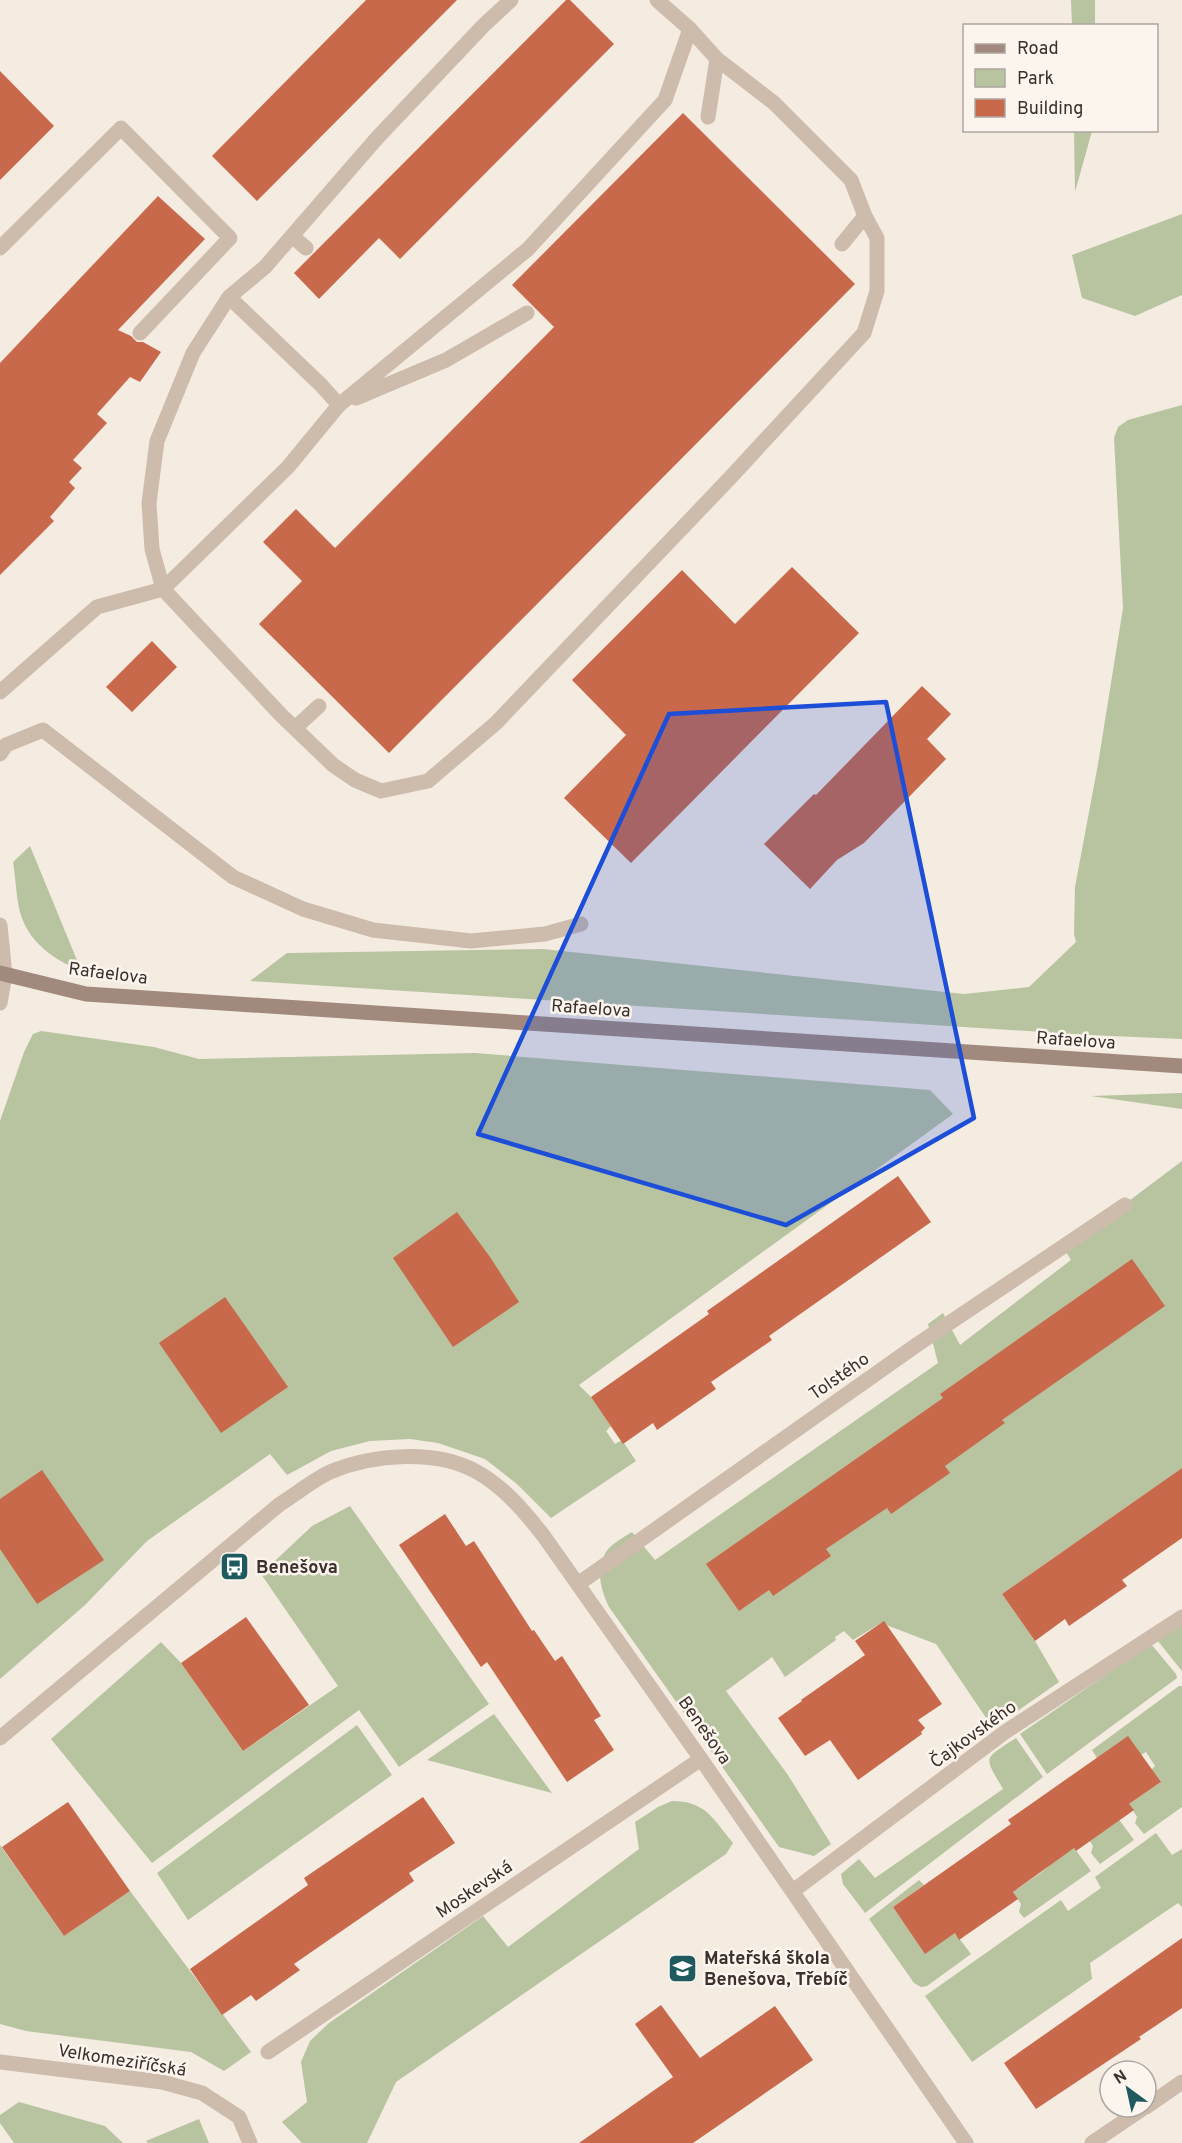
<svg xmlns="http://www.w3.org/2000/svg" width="1182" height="2143" font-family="Overpass,sans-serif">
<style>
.green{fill:#b8c4a0}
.building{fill:#c8694b}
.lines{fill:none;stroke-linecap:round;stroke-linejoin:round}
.service{stroke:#cdbbac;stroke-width:15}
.minor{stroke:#cdbbac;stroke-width:15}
.tertiary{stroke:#cdbbac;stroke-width:15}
.secondary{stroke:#a18a7d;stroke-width:15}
.marked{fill:#1d4ed8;fill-opacity:0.2;stroke:#1d4ed8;stroke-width:4.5;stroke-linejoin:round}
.labels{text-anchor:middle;stroke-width:5;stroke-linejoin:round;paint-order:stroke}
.street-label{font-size:18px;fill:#3b302b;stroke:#fbf5ee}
.poi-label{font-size:18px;font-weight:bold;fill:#3b302b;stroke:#fbf5ee;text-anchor:start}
</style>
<rect width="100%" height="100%" fill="#f4ebe1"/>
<!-- green -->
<path class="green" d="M1071,0h24v25h-23z
M1074,131h18l-17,61z
M1182,214v81l-47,21 -53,-18 -10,-43z
M1182,405v634l-94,-4 -838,-54 37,-28 256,-4 421,45 65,-7 47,-45 -2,-8 1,-47 23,-123 25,-156 -9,-170 4,-11 10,-7z
M30,846l51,124c-24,-8 -50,-26 -59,-52 -6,-15 -6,-39 -9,-56z
M41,1031l113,16 45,12 276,-6 455,37 23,24 -374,271 12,12 20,29 -5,5 9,13 7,-4 14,21 -85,57 -34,-34 -32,-25 -47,-16 -28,-4 -40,2 -39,10 -44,24 -17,-21 -123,87 -62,64 -85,74v-558l24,-69 9,-18z
M1182,1093v16l-91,-13z
M1182,1161v307l-180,126 33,47 24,41 -66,46 -57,-84 -55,-21 -28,17 -9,-9 -9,6 1,3 -51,37 -13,-20 -46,34 62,84 43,69 -17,12 -35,-9 -170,-240c-8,-17 -14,-37 -3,-55 5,-8 18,-15 26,-20l23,28 283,-197 -10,-39 15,-11 17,32 111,-85 -8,-13 46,-31z
M350,1506l139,198 -90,63 -40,-57 -207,153 -101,-124 110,-97 20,21 62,88 95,-65 -77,-112 51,-48z
M1182,1622v49l-25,-31z
M1151,1644l25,30 1,4 -130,96 -27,-40z
M1179,1686h3v121l-38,27 -9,-11 2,-6 -8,-13 31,-21 -9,-13 4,-4 -9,-14 -5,3 -44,3 -5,-8z
M494,1714l58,79 -125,-33z
M357,1725l35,50 -204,145 -31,-47z
M1016,1738l27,39 -178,136 -22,-29 -2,-10 18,-15 16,19 128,-89c-19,-33 -21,-29 13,-51z
M672,1801c34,0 41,18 61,42l-7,11 -330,228 -29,61h-65l-20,-21 25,-20 -6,-40 9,-21 19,-18 154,-107 25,31 131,-98 -4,-27 23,-15z
M1115,1814l19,26 -34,24 -9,-11 2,-7 -7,-11z
M1156,1833l16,22 10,-6v58l-4,-4 -88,60 2,16 -120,83 -47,-66 136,-96 7,11 33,-23 -6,-11z
M0,1845l64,91 66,-45 121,161 -27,19 -33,-19 -165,-21 -26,-7z
M1072,1845l19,26 -67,47 -5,-6 2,-8 -8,-12 30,-21z
M919,1880l5,5 -31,22 32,46 30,-20 16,21 -44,32 -6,1 -7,-4 -45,-64z
M19,2102l86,24 18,17h-109l-14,-20v-8z
M199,2119l10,24h-61l-2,-2z"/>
<!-- building -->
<path class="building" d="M366,0h91l-200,201 -45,-45z
M566,0h4l44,44 -214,215 -21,-21 -60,61 -25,-26z
M0,71l54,55 -54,54z
M683,113l172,171 -466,469 -130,-129 43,-43 -39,-39 33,-33 39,39 219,-221 -42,-42z
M158,196l47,43 -87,91 13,6 6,6h6l18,10 -21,30 -10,-5 -33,37 10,9 -34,37 9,8 -13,14 6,6 -25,29 4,4 -54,54v-212z
M792,567l67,66 -228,230 -67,-65 62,-63 -54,-55 110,-110 53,54z
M152,641l25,26 -45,45 -26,-25z
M922,686l29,28 -24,25 19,20 -82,84 -27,17 -27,29 -46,-45 50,-50 2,1z
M898,1176l33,46 -162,114 3,4 -61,42 5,7 -59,41 -4,-7 -30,21 -32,-47 118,-83 -2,-3z
M457,1212l33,45 29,45 -66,45 -60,-89z
M1132,1259l33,47 -163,114 3,3 -60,43 5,7 -59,41 -4,-6 -61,41 5,7 -58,40 -4,-6 -30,21 -33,-47 237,-166 -3,-4z
M225,1297l63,90 -67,46 -62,-90z
M1182,1468v70l-60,42 5,6 -58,40 -4,-7 -30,22 -33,-47z
M42,1470l62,90 -67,44 -37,-55v-50z
M445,1514l21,32 8,-5 58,90 2,-1 21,31 7,-5 39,60 -7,4 20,30 -47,32 -80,-120 -6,5 -82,-122z
M246,1617l63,88 -66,46 -62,-88z
M884,1621l58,83 -24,16 7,8 -4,4 1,2 -64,46 -28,-40 -25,16 -27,-38 24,-17 -1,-1 64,-45 -10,-14z
M1128,1736l33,46 -32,22 5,6 -58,41 -2,-3 -61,44 5,7 -59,41 -4,-7 -30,21 -32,-47 118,-83 -3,-4z
M423,1797l32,46 -46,30 5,8 -120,83 6,6 -44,31 -5,-6 -29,20 -32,-46 118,-84 -4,-7z
M68,1802l62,89 -66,45 -62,-89z
M1182,1938v70l-43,29 2,2 -105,70 -32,-46z
M661,2005l39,53 75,-52 38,54 -120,83h-114l94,-66 -38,-53z"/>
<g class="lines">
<!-- service -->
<path class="service" d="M511,0l-27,25 -107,113 -112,129 -36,30 -36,56 -36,88 -8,62 3,46 11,40 118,126 52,50 22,15 26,11 47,-10 68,-58 233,-244 135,-146 13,-42v-53l-12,-22 -14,-36 -77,-77 -57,-44 -27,-30 -33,-29
M708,117l9,-58
M292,236l14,12
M842,244l23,-28
M0,248l121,-120 109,110 -90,95
M356,398l90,-38 81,-47
M339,405l189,-156 137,-149 25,-71
M0,692l97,-85 66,-18 125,-122 51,-62 -18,-20 -92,-88
M295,728l24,-22
M0,754l6,-9 37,-15 190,147 70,32 70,21 98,11 74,-7 36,-10
M0,925l5,50"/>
<!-- minor -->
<path class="minor" d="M578,1584l340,-240 207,-139
M0,1738l280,-234c16,-10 33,-24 50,-32 43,-18 106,-23 147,0 27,15 47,39 66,63l158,224 265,384
M793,1891l212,-159 177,-115
M268,2052l433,-293
M0,2062l162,20 40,11 37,24 11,26
M1146,2107l36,-25
M1092,2143l53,-36"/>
<!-- tertiary -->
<path class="tertiary" d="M0,1003l5,-28"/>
<!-- secondary -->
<path class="secondary" d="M0,973l86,21 1096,72"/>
</g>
<!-- marked area -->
<path class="marked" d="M886,702l88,416 -188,107 -308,-91 191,-420z"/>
<!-- icons -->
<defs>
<symbol id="bus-square" viewBox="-11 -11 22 22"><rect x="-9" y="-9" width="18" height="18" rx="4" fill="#1f5a5e" stroke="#fbf5ee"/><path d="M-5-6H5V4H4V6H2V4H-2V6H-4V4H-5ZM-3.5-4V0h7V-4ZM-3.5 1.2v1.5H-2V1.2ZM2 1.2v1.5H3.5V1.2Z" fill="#fff"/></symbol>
<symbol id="school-square" viewBox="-11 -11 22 22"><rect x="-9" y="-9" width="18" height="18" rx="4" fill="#1f5a5e" stroke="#fbf5ee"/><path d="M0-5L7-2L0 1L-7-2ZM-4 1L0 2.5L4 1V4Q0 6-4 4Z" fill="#fff"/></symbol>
</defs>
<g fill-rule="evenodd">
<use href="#bus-square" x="218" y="1550" width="33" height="33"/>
<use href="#school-square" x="666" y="1952" width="33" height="33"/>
</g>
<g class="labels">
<!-- street labels -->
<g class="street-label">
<text transform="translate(108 973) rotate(7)" y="6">Rafaelova</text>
<text transform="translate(591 1008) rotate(4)" y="6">Rafaelova</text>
<text transform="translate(1076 1040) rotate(4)" y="6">Rafaelova</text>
<text transform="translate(839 1376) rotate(-35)" y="6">Tolstého</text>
<text transform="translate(705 1730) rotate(55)" y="6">Benešova</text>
<text transform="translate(973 1734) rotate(-36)" y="6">Čajkovského</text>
<text transform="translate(474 1889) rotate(-34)" y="6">Moskevská</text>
<text transform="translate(122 2060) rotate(9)" y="6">Velkomeziříčská</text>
</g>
<!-- poi labels -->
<g class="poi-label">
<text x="256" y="1573">Benešova</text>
<text x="704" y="1964">Mateřská škola<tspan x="704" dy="21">Benešova, Třebíč</tspan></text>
</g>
</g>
<!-- legend -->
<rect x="963" y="24" width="195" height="108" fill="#fbf5ee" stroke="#aea6a0" stroke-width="1.5"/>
<rect x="975" y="44" width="30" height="9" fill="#a18a7d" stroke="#aea6a0" stroke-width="1.5"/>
<text x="1017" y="54" font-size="18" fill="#3b302b">Road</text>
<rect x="975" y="69" width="30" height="18" fill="#b8c4a0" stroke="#aea6a0" stroke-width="1.5"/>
<text x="1017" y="84" font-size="18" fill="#3b302b">Park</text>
<rect x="975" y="99" width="30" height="18" fill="#c8694b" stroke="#aea6a0" stroke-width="1.5"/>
<text x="1017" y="114" font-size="18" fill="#3b302b">Building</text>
<!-- north arrow -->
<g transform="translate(1128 2089) rotate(327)"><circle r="28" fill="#fbf5ee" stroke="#aea6a0" stroke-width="1.5"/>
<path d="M0-4.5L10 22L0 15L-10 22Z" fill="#1f5a5e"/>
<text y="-9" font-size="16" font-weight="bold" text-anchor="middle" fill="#3b302b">N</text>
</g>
</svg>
